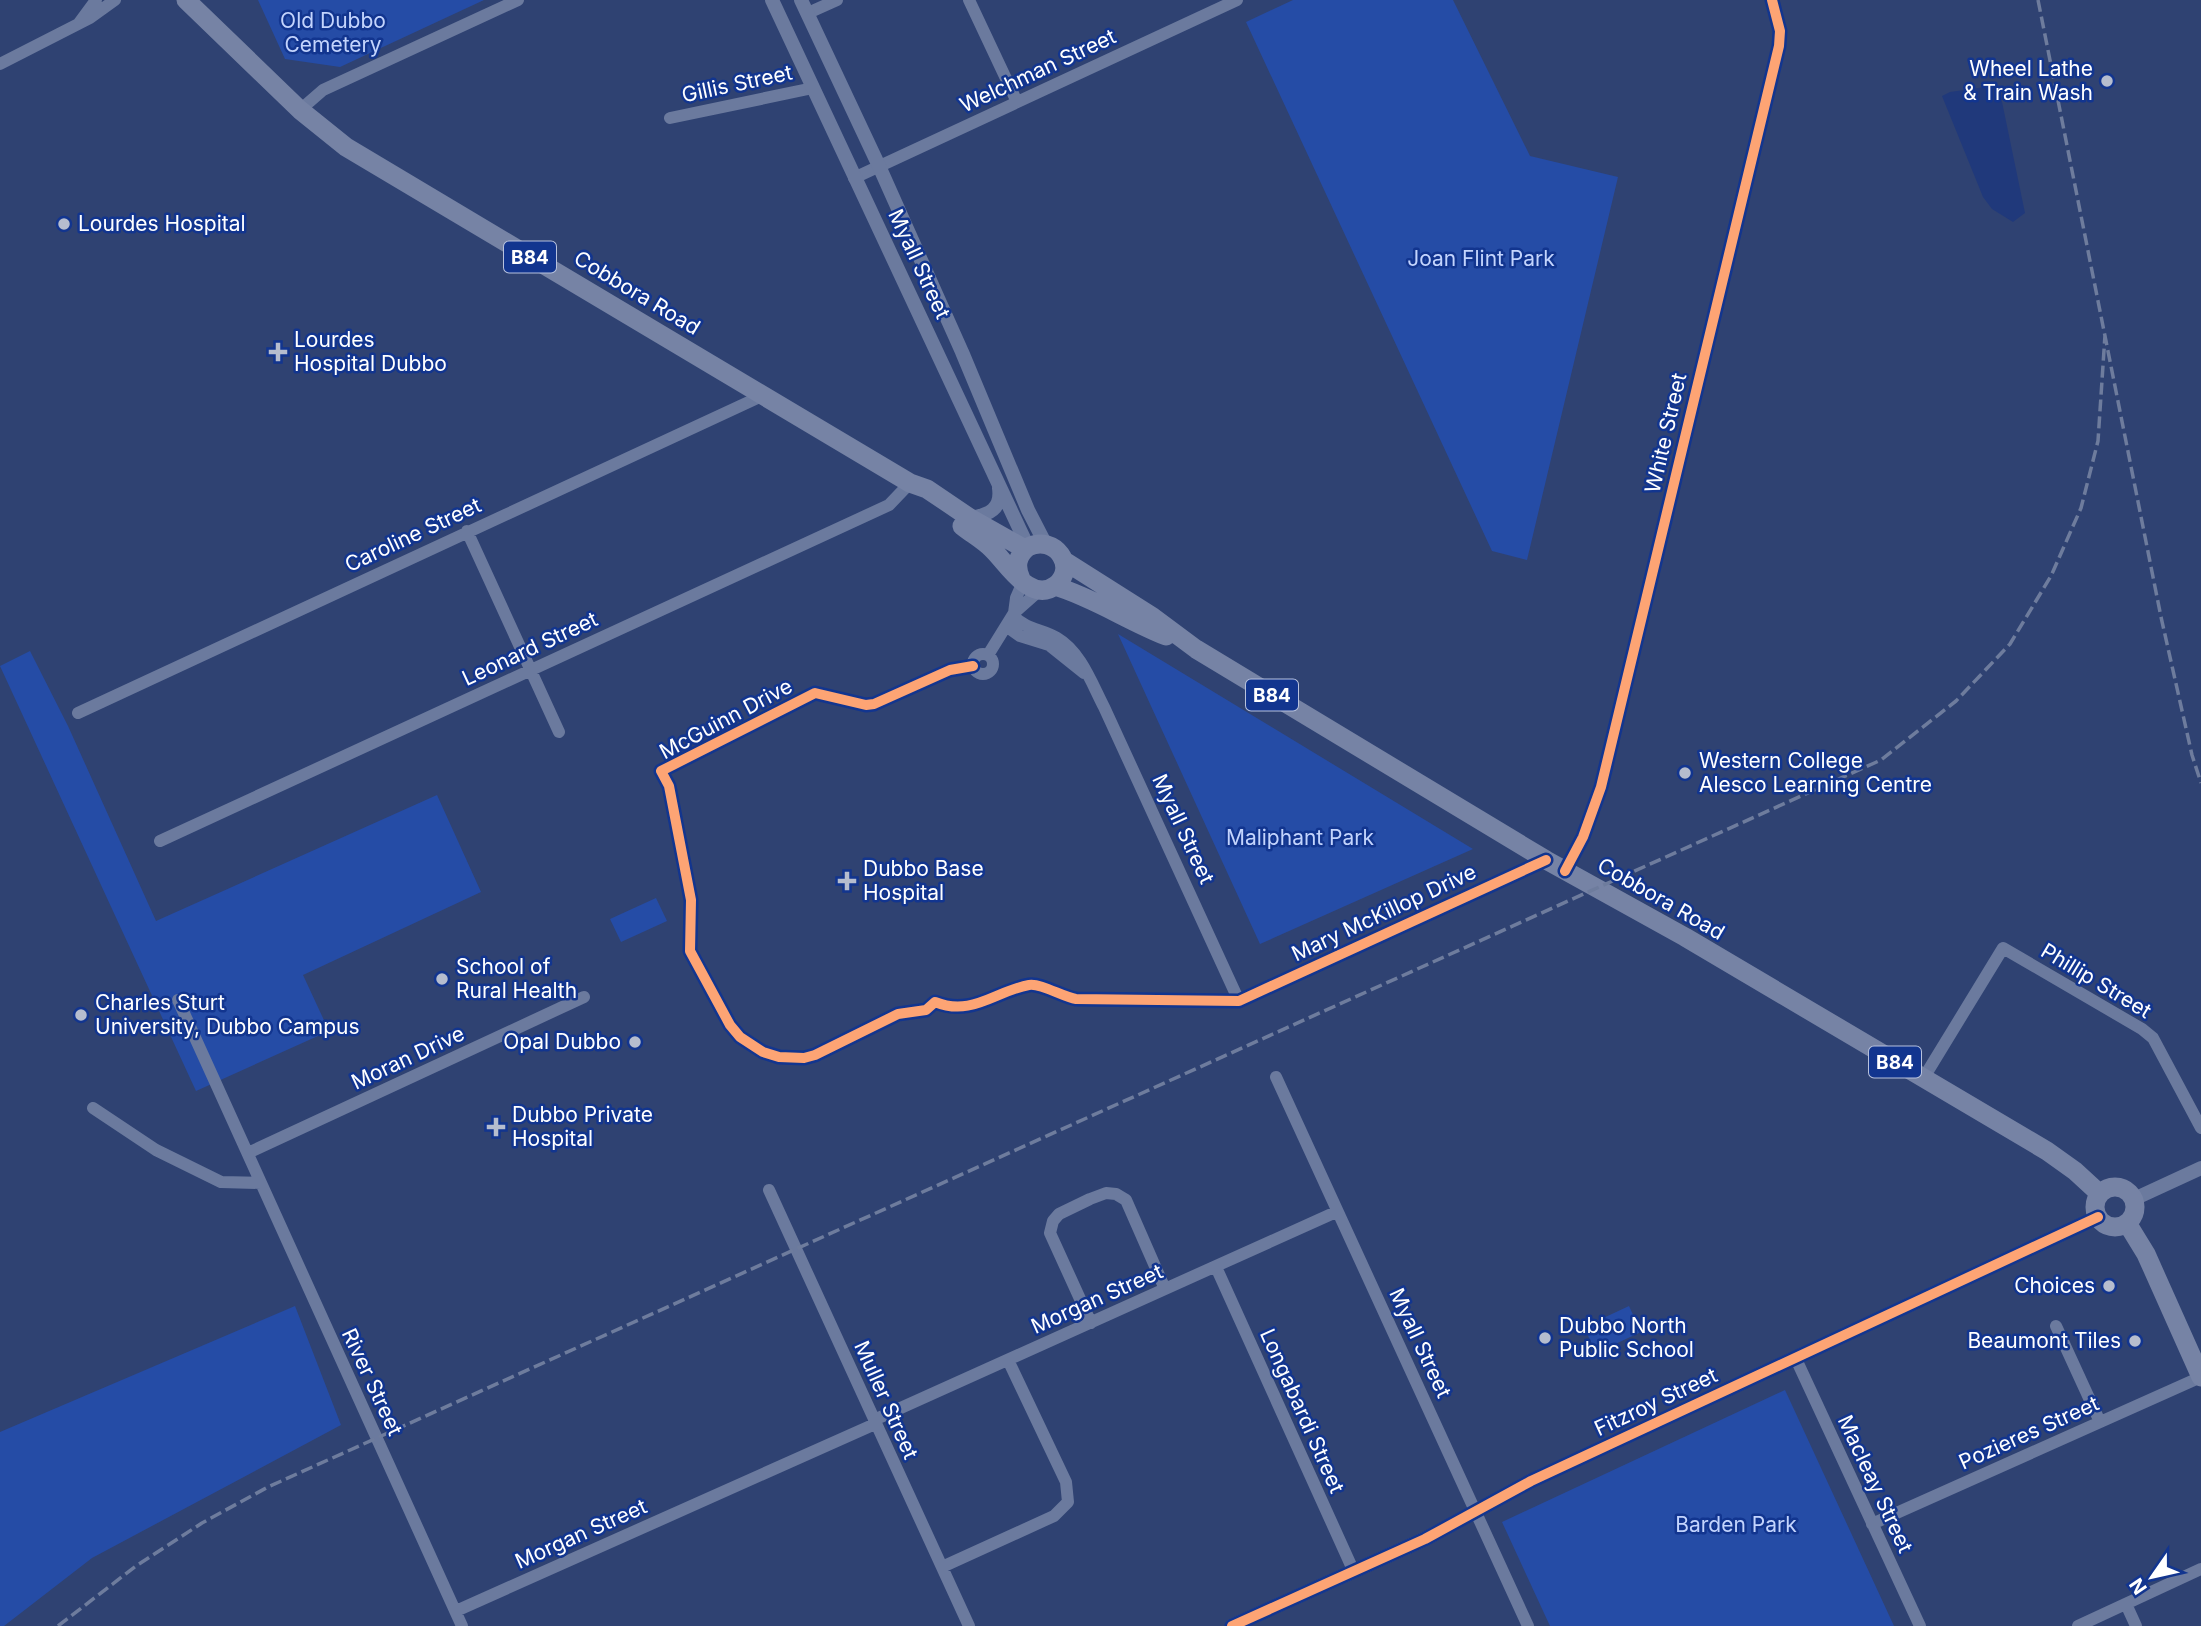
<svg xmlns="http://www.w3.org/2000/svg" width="2201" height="1626" font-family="Inter,sans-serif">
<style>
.green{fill:#254ca6}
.water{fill:#20397b}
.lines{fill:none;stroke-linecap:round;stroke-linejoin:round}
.minor{stroke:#6b7a9e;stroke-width:12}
.tertiary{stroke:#6b7a9e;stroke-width:14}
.primary{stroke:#7683a5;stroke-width:19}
.rail{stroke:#6e7c9d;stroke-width:3.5;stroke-dasharray:12 5;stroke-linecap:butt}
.cycleway-casing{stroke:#12358f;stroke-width:15}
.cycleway{stroke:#fda474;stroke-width:10}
.poi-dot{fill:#b6bdce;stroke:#12358f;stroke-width:2.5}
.labels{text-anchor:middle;stroke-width:5;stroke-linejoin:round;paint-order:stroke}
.shield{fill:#12358f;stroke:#b8c2dd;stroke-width:2}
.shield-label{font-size:19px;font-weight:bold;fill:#fff}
.park-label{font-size:21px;fill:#c3d4fd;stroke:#12358f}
.poi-label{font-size:21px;fill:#fff;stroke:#12358f;text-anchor:start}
.street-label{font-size:21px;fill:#fff;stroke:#12358f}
</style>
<rect width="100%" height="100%" fill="#2f4272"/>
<!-- green -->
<path class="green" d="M258,0h226l-144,67 -55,-8z
M1293,0h160l77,156 88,21 -91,383 -35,-9 -246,-529z
M1118,634l355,215 -213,95z
M30,651l38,75 88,195 281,-126 44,97 -178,83 26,56 -133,60 -196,-425z
M656,898l11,23 -46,21 -11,-23z
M295,1306l46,119 -249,133 -88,68h-4v-194z
M1629,1306l12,26 -45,21 -12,-26z
M1785,1390l109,236h-344l-48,-104z"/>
<!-- water -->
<path class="water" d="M1993,86l8,11 24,116 -12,9 -21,-13 -9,-12 -41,-101 8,-4z"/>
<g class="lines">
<!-- minor -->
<path class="minor" d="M969,0l48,102
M808,13l29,-13
M79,23l17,-23
M0,64l90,-46 25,-18
M300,110l23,-20 195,-90
M670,118l143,-30
M854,178l383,-178
M467,531l92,201
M1014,613l2,-15 7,-16
M1013,616c16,15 27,12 44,22 24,14 35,46 47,69l135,294
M1006,626l14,10 29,9 35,28
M973 664a10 10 0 1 1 20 0a10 10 0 1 1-20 0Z
M988,655l26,-42 26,-23
M973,666l-23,4 -76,34 -8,1 -51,-12 -154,78 8,15 22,114 -1,51 40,74 10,12 23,15 16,5 25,1 11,-3 83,-41 28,-4 9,-8c37,15 60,-11 94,-17 12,-2 34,12 47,14l163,2 307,-141
M78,713l686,-318
M160,841l729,-336 21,-22
M1565,871l18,-34 18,-50 178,-741 1,-15 -8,-31
M178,1000l284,626
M1276,1077l252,549
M1923,1079l80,-131 139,81 11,9 48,90
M93,1108l63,42 65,32 40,1
M248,1153l336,-156
M769,1190l200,436
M1216,1267l138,305
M1091,1323l-41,-90 3,-12 6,-7 31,-15 16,-6 10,1 10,6 39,89
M2056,1326l44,96
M1796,1359l124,267
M874,1420l462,-208
M1872,1524l329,-147
M942,1567l112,-51 14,-14 -2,-20 -58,-122
M2126,1604l10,22
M456,1611l419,-187
M2078,1626l123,-57"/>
<!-- tertiary -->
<path class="tertiary" d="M772,0l256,547
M801,0l78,166 83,186 66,158 17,33
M970,518c19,-3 32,-9 29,-30
M2134,1199l67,-31
M1232,1626l193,-87 106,-58 567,-264"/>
<!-- primary -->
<path class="primary" d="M186,0l114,110 46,37 564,336 17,6 43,29 55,31
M962,526c10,8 21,14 30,23 15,14 39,56 64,36 22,-18 -1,-51 -28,-38 -11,9 -13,19 -7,32
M1063,560l90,57 43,32 350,211 139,77 362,214 28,20 25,23
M1055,586c39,12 73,35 111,50
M2095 1207a20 20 0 1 1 40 0a20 20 0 1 1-40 0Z
M2127,1223l19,31 55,123"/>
<!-- rail -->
<path class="rail" d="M2038,0l123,617 31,138 9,28
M58,1626l78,-60 66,-43 66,-36 1613,-727 75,-59 54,-57 41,-68 30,-68 17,-67 7,-106"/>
<defs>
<path id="cycleway" d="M973,666l-23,4 -76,34 -8,1 -51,-12 -154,78 8,15 22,114 -1,51 40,74 10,12 23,15 16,5 25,1 11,-3 83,-41 28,-4 9,-8c37,15 60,-11 94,-17 12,-2 34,12 47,14l163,2 307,-141
M1565,871l18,-34 18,-50 178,-741 1,-15 -8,-31
M1232,1626l193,-87 106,-58 567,-264"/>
</defs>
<!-- cycleway casing -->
<use href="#cycleway" class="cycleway-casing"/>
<!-- cycleway -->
<use href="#cycleway" class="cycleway"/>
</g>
<!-- markers -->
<g class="poi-dot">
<circle cx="2107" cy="81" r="7"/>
<circle cx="64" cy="224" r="7"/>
<path d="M274.5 341.5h7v7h7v7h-7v7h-7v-7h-7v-7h7z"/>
<circle cx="1685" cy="773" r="7"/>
<path d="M843.5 870.5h7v7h7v7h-7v7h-7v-7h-7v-7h7z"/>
<circle cx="442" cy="979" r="7"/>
<circle cx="81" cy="1015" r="7"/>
<circle cx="635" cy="1042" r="7"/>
<path d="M492.5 1116.5h7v7h7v7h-7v7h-7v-7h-7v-7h7z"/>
<circle cx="2109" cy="1286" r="7"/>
<circle cx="1545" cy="1338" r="7"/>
<circle cx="2135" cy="1341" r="7"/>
</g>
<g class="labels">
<!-- shield labels -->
<g class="shield">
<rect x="504" y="241.5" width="52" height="31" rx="5"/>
<rect x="1246" y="679.5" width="52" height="31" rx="5"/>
<rect x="1869" y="1046.5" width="52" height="31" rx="5"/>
</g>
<g class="shield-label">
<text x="530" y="264">B84</text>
<text x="1272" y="702">B84</text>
<text x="1895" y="1069">B84</text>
</g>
<!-- park labels -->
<g class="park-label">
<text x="333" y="28">Old Dubbo<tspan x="333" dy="24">Cemetery</tspan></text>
<text x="1481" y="266">Joan Flint Park</text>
<text x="1300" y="845">Maliphant Park</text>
<text x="1736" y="1532">Barden Park</text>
</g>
<!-- poi labels -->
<g class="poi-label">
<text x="2093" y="76" text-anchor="end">Wheel Lathe<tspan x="2093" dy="24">&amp; Train Wash</tspan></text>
<text x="78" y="231">Lourdes Hospital</text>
<text x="294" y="347">Lourdes<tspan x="294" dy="24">Hospital Dubbo</tspan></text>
<text x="1699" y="768">Western College<tspan x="1699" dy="24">Alesco Learning Centre</tspan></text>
<text x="863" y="876">Dubbo Base<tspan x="863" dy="24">Hospital</tspan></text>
<text x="456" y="974">School of<tspan x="456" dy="24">Rural Health</tspan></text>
<text x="95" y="1010">Charles Sturt<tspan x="95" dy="24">University, Dubbo Campus</tspan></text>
<text x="621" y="1049" text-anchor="end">Opal Dubbo</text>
<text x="512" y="1122">Dubbo Private<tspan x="512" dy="24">Hospital</tspan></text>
<text x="2095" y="1293" text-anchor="end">Choices</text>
<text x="1559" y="1333">Dubbo North<tspan x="1559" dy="24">Public School</tspan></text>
<text x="2121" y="1348" text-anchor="end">Beaumont Tiles</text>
</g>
<!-- street labels -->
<g class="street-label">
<text transform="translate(1038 71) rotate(-25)" y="7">Welchman Street</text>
<text transform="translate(737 84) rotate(-12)" y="7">Gillis Street</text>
<text transform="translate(919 264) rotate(65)" y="7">Myall Street</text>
<text transform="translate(637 293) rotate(31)" y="7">Cobbora Road</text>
<text transform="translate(1666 433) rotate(-77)" y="7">White Street</text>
<text transform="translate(413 535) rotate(-25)" y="7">Caroline Street</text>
<text transform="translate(530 649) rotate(-25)" y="7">Leonard Street</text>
<text transform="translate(726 719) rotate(-28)" y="7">McGuinn Drive</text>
<text transform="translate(1183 829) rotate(65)" y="7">Myall Street</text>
<text transform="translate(1661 899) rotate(30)" y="7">Cobbora Road</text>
<text transform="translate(1384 913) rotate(-25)" y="7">Mary McKillop Drive</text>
<text transform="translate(2096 981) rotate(31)" y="7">Phillip Street</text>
<text transform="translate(408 1058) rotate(-25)" y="7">Moran Drive</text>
<text transform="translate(1097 1299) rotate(-24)" y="7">Morgan Street</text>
<text transform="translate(1420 1343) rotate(65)" y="7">Myall Street</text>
<text transform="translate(372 1382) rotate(65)" y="7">River Street</text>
<text transform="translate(886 1400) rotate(66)" y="7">Muller Street</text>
<text transform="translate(1656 1402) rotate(-25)" y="7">Fitzroy Street</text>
<text transform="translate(1302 1411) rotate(66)" y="7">Longabardi Street</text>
<text transform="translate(2029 1433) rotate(-24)" y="7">Pozieres Street</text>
<text transform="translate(1875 1484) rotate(65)" y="7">Macleay Street</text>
<text transform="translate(581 1534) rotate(-24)" y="7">Morgan Street</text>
</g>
</g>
<!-- north arrow -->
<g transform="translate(2152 1577) rotate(236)" stroke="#12358f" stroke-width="5" paint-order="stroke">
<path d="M0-5L12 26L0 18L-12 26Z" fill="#ffffff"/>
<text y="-10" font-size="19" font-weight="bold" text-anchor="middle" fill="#ffffff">N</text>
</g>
</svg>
